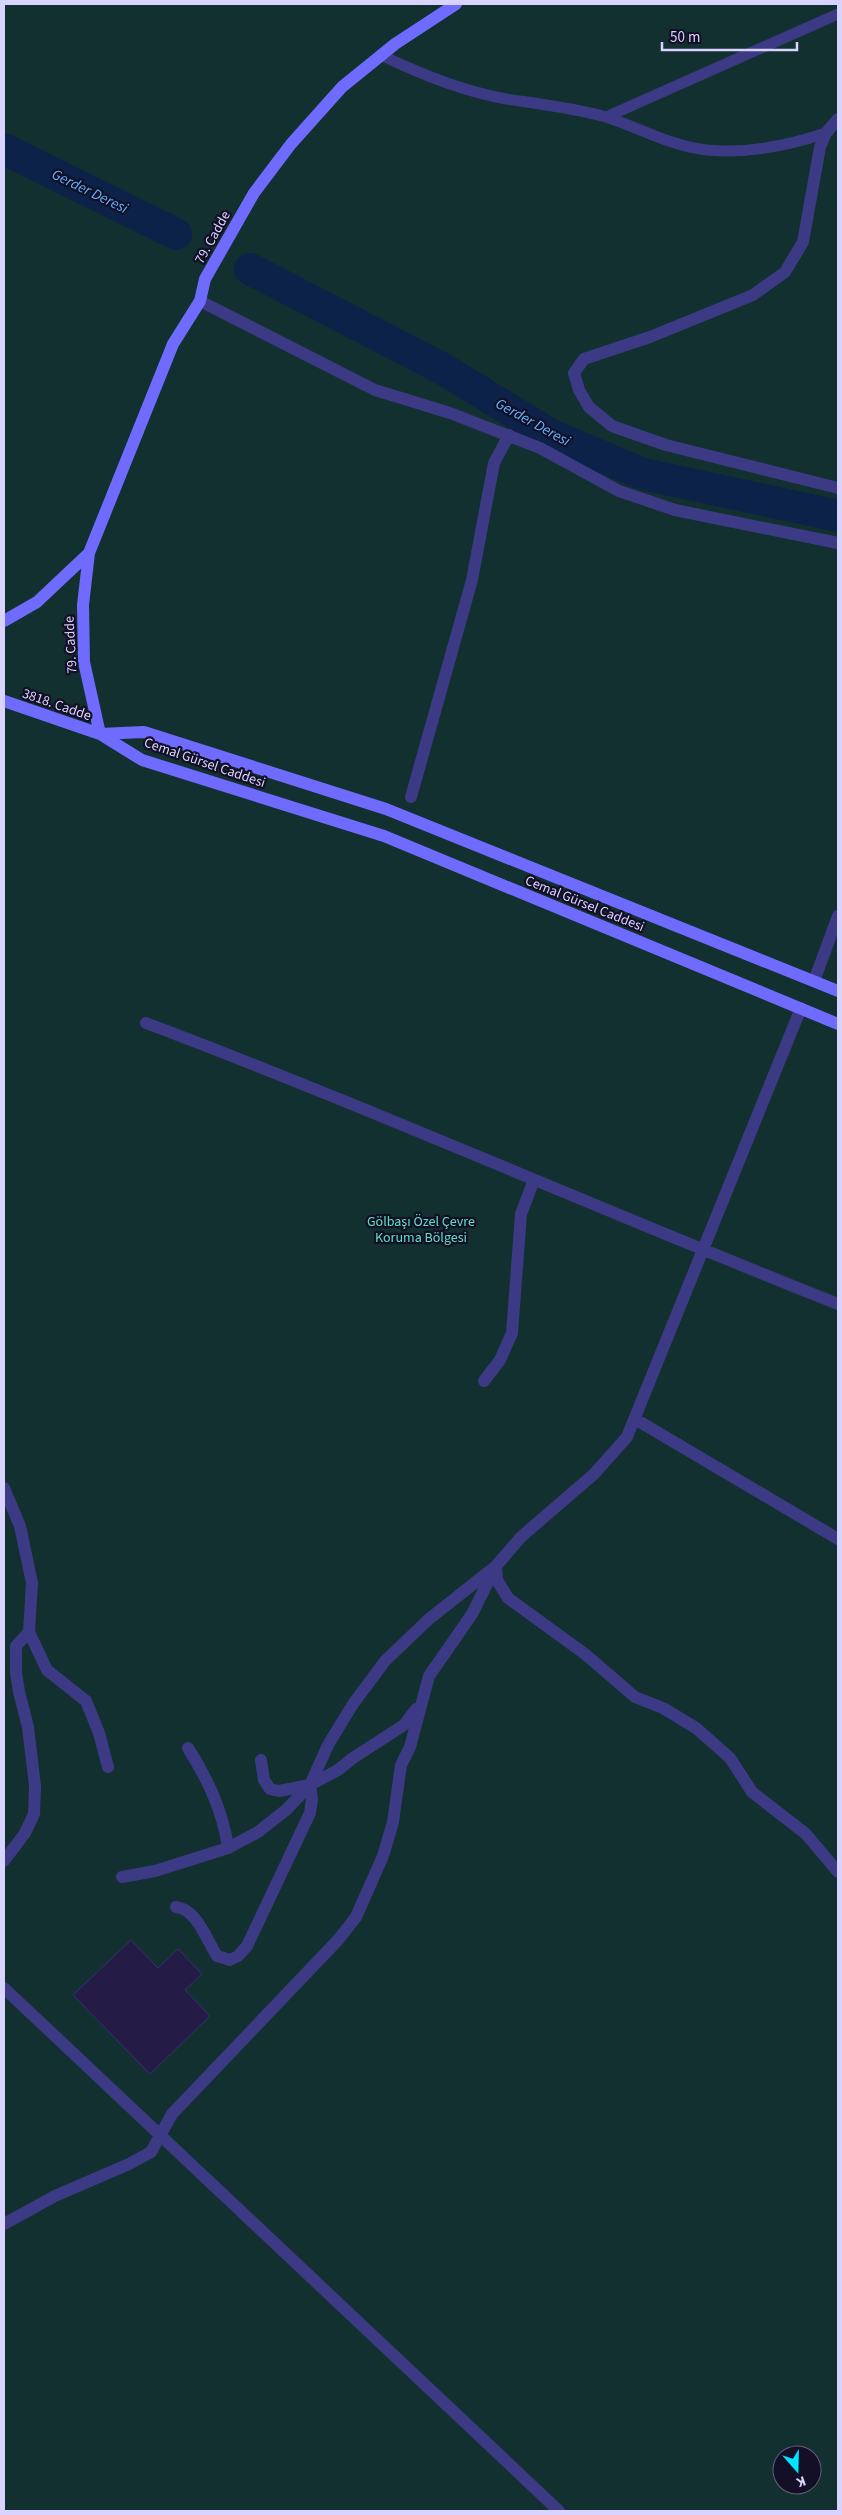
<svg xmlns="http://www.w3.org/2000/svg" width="842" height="2515" font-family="'Source Sans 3',sans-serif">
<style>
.green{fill:#12302f;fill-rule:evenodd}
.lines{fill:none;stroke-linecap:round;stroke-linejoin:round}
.river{stroke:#0c2248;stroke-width:32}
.building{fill:#241b47;stroke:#3b2d73}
.lane{stroke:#3d3a85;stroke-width:11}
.street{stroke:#3d3a85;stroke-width:12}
.secondary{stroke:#6f6bff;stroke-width:12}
.labels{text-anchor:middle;stroke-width:4.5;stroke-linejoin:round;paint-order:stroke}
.street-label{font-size:14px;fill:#d9d4ff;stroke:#130f26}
.park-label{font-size:14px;fill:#5fe0c0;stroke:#130f26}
.water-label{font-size:15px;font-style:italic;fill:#62b6ff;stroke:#130f26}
</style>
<rect width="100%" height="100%" fill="#130f26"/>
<!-- green -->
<path class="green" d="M4,4h834v2507h-834zM782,2455h30v30h-30z"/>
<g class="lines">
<!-- river -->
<path class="river" d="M4,149l172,85
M250,269l193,100 108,66 92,39 195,42"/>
</g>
<!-- building -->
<path class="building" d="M131,1940l27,28 20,-19 24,25 -17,16 25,26 -60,58 -77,-79z"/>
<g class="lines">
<!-- lane -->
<path class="lane" d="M381,55c39,19 81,36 125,44 33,5 68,9 100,18 34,11 65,29 101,33 40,4 80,-4 119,-17
M606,117l232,-103"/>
<!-- street -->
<path class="street" d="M838,119l-12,14 -6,14 -17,95 -18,30 -32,23 -103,42 -66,22 -10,14 5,17 10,17 23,19 54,19 172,43
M200,301l175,89 75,23 90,35 79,43 56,19 163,33
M411,797l61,-217 22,-117 15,-28
M814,981l24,-65
M146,1023c233,88 461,190 692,281
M484,1381l16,-21 12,-27 9,-119 13,-34
M635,1419l203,120
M4,1488l16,38 12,57 -3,49 -13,14v26l3,20 9,35 7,59 -1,28 -9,19 -21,28
M496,1566l1,14 11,18 77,56 50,43 28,11 33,20 34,30 22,34 54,42 32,38
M29,1632l18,38 39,31 13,32 9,34
M188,1748c20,32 35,63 40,100
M261,1760l3,20 6,9 9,2 31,-6
M122,1877l33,-6 73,-23 30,-16 28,-22 24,-25 18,-40 25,-41 32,-43 44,-42 67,-53 25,-29 73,-63 33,-37 174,-429
M176,1907c21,2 31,34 41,49l13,4 8,-4 9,-10 63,-133 2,-14 -2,-14 28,-15 15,-12 51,-33 12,-16
M4,1988l555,523
M4,2224l51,-28 74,-32 22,-12 21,-38 166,-174 18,-23 27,-61 10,-34 8,-57 9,-18 19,-71 43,-62 22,-44"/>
<!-- secondary -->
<path class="secondary" d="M4,621l33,-19 52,-49
M4,701l96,33 42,26 242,76 454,188
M100,734l-16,-72 -1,-57 6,-52 84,-209 27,-43 5,-22 49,-86 37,-49 51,-57 53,-43 61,-40
M100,734l44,-2 242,77 452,182"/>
</g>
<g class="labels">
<!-- street labels -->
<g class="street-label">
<text transform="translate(212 237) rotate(-61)" y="5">79. Cadde</text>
<text transform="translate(70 645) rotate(-93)" y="5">79. Cadde</text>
<text transform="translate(57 704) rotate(19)" y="5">3818. Cadde</text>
<text transform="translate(205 762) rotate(19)" y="5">Cemal Gürsel Caddesi</text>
<text transform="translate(585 903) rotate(22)" y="5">Cemal Gürsel Caddesi</text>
</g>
<!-- park labels -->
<g class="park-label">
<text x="421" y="1226">Gölbaşı Özel Çevre<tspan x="421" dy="16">Koruma Bölgesi</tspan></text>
</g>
<!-- water labels -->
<g class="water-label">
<text transform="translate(90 191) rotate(26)" y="5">Gerder Deresi</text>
<text transform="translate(533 422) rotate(29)" y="5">Gerder Deresi</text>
</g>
</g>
<!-- border -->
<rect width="842" height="2515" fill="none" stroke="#d9d4ff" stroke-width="10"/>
<!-- north arrow -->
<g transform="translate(797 2470) rotate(160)"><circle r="24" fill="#130f26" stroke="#625e7d"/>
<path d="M0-4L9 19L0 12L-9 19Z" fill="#00e5ff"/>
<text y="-8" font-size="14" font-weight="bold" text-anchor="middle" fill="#d9d4ff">K</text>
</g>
<!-- scale -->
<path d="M662 42v8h135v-8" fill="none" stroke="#d9d4ff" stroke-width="2.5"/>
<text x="670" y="42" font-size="15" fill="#d9d4ff" stroke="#130f26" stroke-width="4" paint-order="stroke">50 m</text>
</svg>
